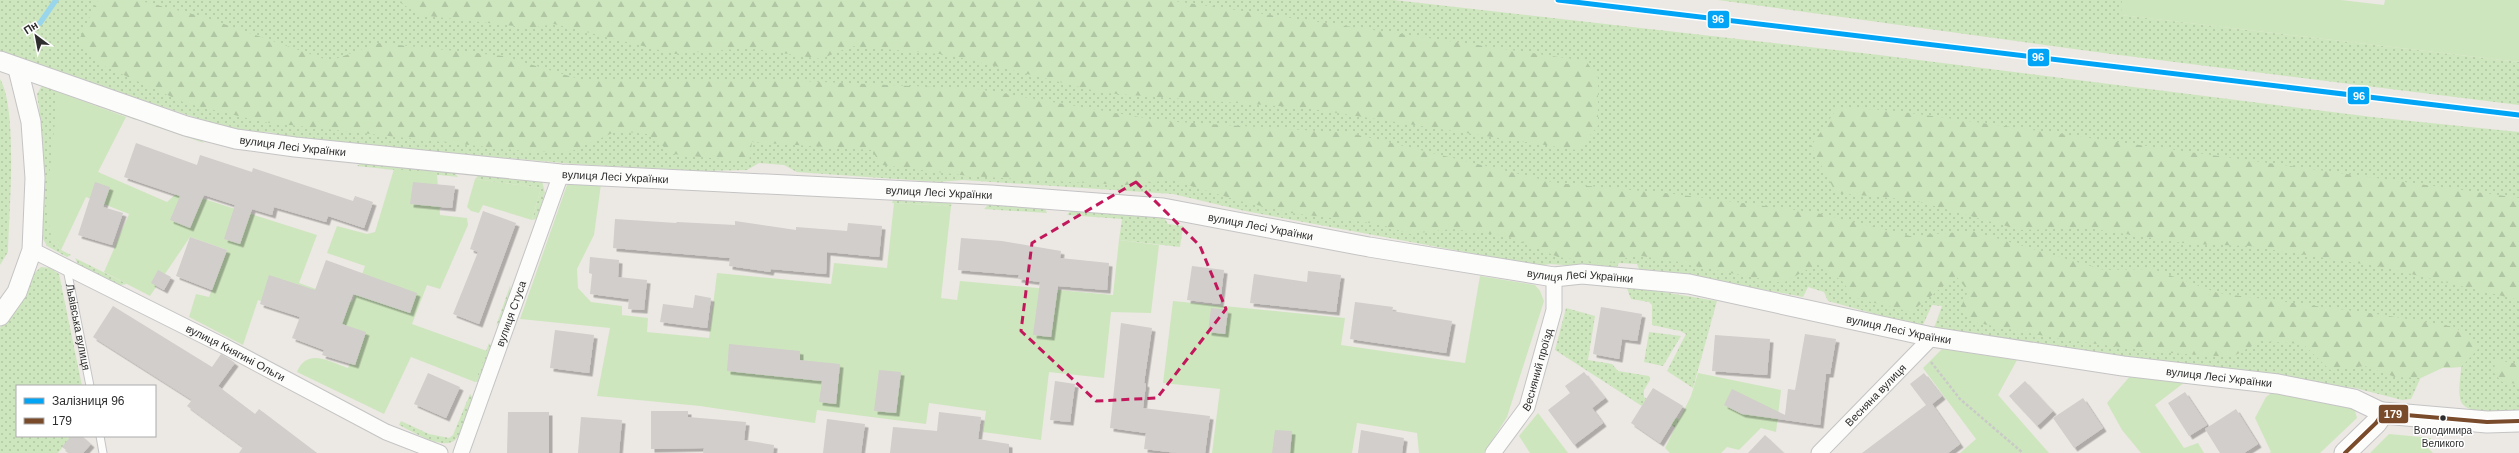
<svg xmlns="http://www.w3.org/2000/svg" width="2519" height="453" font-family="Arial,sans-serif">
<style>
.grass{fill:url(#grass-dots)}
.forest{fill:url(#forest-firs)}
.garden{fill:#cee6be}
.lines{fill:none;stroke-linecap:round;stroke-linejoin:round}
.stream{stroke:#99d6ec;stroke-width:5.5}
.building{fill:#d1cecb;filter:url(#shadow)}
.service-casing{stroke:#c5c4c5;stroke-width:9}
.minor-casing{stroke:#c5c4c5;stroke-width:17}
.tertiary-casing{stroke:#c5c4c5;stroke-width:21}
.secondary-casing{stroke:#c5c4c5;stroke-width:23}
.path{stroke:#c9c9c8;stroke-width:2.5;stroke-dasharray:3 2;stroke-linecap:butt}
.service{stroke:#fcfcfb;stroke-width:7}
.minor{stroke:#fcfcfb;stroke-width:15}
.tertiary{stroke:#fcfcfb;stroke-width:19}
.secondary{stroke:#fcfcfb;stroke-width:21}
.bus-1-casing{stroke:#fff;stroke-width:7}
.bus-1{stroke:#7a4b2a;stroke-width:4}
.rail-1-casing{stroke:#fff;stroke-width:8}
.rail-1{stroke:#02a4f5;stroke-width:5}
.marked{fill:none;stroke:#c2185b;stroke-width:3;stroke-dasharray:8 5;stroke-linejoin:round}
.bus-dot{fill:#2e2e2e;stroke:#fff;stroke-width:1.5}
.labels{text-anchor:middle;stroke-width:3;stroke-linejoin:round;paint-order:stroke}
.bus-label{font-size:10px;fill:#2e2e2e;stroke:#fff}
.street-label{font-size:11px;fill:#2e2e2e;stroke:#fff}
.line-badge{stroke:#fff;stroke-width:1.5}
.badge-label{font-size:11px;text-anchor:middle;font-weight:bold;fill:#fff}
</style>
<defs>
<pattern id="grass-dots" width="8" height="8" patternUnits="userSpaceOnUse"><rect width="8" height="8" fill="#cee6be"/><path d="M2 2h.1M6 6h.1" fill="none" stroke="#b1c6a4" stroke-width="1.8" stroke-linecap="round"/></pattern>
<pattern id="forest-firs" width="22" height="20" patternUnits="userSpaceOnUse"><rect width="22" height="20" fill="#cee6be"/><path d="M5 1l3.5 6h-7zM16 11l3.5 6h-7z" fill="#b1c6a4"/></pattern>
<filter id="shadow"><feDropShadow dx="3.5" dy="3.5" stdDeviation="0" flood-color="#0004"/></filter>
</defs>
<rect width="100%" height="100%" fill="#ece8e4"/>
<!-- grass -->
<path class="grass" d="M0,0h1394l477,54 501,63 147,15v280c-14,0 -57,5 -59,-14 -2,-10 1,-21 1,-31l-19,1 -21,9 -10,22 -9,1 -47,-12 -239,-32 -182,-28 8,-22 -10,-1 -10,22 -94,-26 -4,-9 -16,-5 -5,10 -140,-26 -24,-2 -2,-5 -18,-1 -3,6 -66,-5 -10,2 -295,-55 -72,-17 -210,-14 -25,2 -141,-10 -13,-7 -25,-2 -12,7 -46,1 -127,-7 -290,-26c-11,-7 -21,-8 -33,-2l-251,-83z
M1718,0h404v15l397,47v43l-408,-51z
M0,79c18,30 9,134 8,173l-8,13z
M43,84l94,34 -1,2 -78,-28 -6,149 9,9 10,5 -4,2 -20,-11 -5,-9 -1,-114 -4,-29z
M147,122l53,17 4,4 -59,-20z
M363,162l90,9 5,6 -101,-11z
M479,175l63,6 3,12 -8,26 -5,1 9,-32 -66,-9z
M893,200l57,2 2,4 -60,-3z
M988,205l57,4 2,4 -63,-4z
M1073,208l91,9 4,7 15,2 -3,21 -61,-7 3,-21 -55,-4z
M75,258l52,26 -7,1 -42,-21z
M41,267l9,1 9,6 23,112h-65v50h54l-13,17h-58v-125l29,-50z
M510,286c3,11 -7,33 -14,40z
M1626,286l91,15 -24,87 -26,-17 19,-37 -6,-3 -28,-6v-20l-3,-3 -18,-3z
M1566,308l29,8 -7,44 24,4 6,7 31,5 1,4 -6,10v7l36,23 -4,8 -121,-78z
M1649,332l32,4 -18,30 -19,-4z
M489,343l3,4 -12,34 -5,1z
M470,394l3,4c-4,12 -8,31 -17,41 -12,13 -44,-8 -57,-14l2,-4 28,13 20,4 4,-3z"/>
<!-- forest -->
<path class="forest" d="M98,0h39l67,17 126,44 49,-18 124,13 79,24 174,-1 221,10 185,32 188,12 206,50 118,11 143,19 93,23 62,-5 132,39 49,-1 65,24 165,22 72,12 25,20 -19,20 -19,1 -21,10 -26,-1 -30,-11 -35,4 -27,-26 -42,-3 -29,16 -76,-5 -96,-13 -82,-16 -19,-12 9,-20 -12,-15 -45,36 -56,-14 -13,-17 -25,-17 -34,19 -146,-28 -31,9 -48,-7 -51,-21 -55,-7 -42,5 -31,-10 -88,-11 -51,-12 -69,-21 -45,5 -93,-5 -64,-4 -87,-11 -11,-15 -119,-8 -3,20 -76,-8 -26,-20 -30,-3 -45,20 -40,1 -269,-30 -78,-19 -81,-37 -26,-24z
M396,0h771l419,61 12,17v48l-21,24 -272,-42 -201,-15 -154,-38 -98,-9 -31,13 -72,-11 -74,6 -121,-30 -23,4 -111,-13z
M1838,107l58,4 623,87v102l-137,-33 -133,-21 -59,-2 -103,-16 -67,2 -107,-30 -77,-7 -25,-47z
M2495,360l24,4v20l-17,-2 -8,-9z"/>
<!-- garden -->
<path class="garden" d="M2122,0h219l43,5 1,-5h134v62l-398,-47z
M58,92l68,25 -28,55 69,30 12,-11 138,44 -18,48 53,19 13,-36 -38,-13 10,-27 30,8 8,-2 19,-63 43,5 3,41 27,3 1,7 -28,64 -13,-4 -15,39 75,27 -12,31 -64,-25 -27,57 -87,-42c10,-25 33,-10 51,-4l13,-31 -103,-37 -15,45 -54,-28 7,-23 13,3 18,-47 -37,-13 -40,59 -46,-24 25,-58 -43,-17 -25,53 -9,-9 -6,-33z
M475,179l66,9 -9,32 -49,-15 -4,8 -8,-2 -4,-4z
M568,182l33,2 -7,51 -17,34 1,19 13,14 31,4v9l26,3 -1,14 62,6 8,-65 114,11 3,-21 53,5 7,-65 57,3 -10,92 16,2 3,-19 153,14 6,-55 40,5 -8,68 -40,-1 -7,66 -55,-6 -8,68 -58,-8 3,-21 -57,-8 -3,21 -109,-14 -2,13 -115,-17 -103,-10 13,-68 -90,-9z
M1480,276l55,9 5,6 4,10 -37,116 -23,36h-65l-2,-20 -60,-10 -5,30h-140l8,-64 -57,-6 10,-82 172,17 -4,27 124,18z
M1942,349l75,11 -19,35 51,58h-89l16,-14 -53,-71z
M1698,373l83,17 -5,42 -15,-4 -22,22 -12,-3 -6,6h-51l-5,-5 26,-52z
M2131,375l54,7 -30,23 29,43 14,-5 6,10h-63l-19,-23 -15,-27z
M2274,391l80,16 3,11 -37,35h-51l2,-1 -16,-34 11,-21z
M1538,413l30,40h-38l-11,-17z
M2389,434l42,4 -3,10 5,5h-63z"/>
<g class="lines">
<!-- stream -->
<path class="stream" d="M40,23l16,-23"/>
</g>
<!-- building -->
<path class="building" d="M136,143l61,22 3,-10 52,17 1,-4 100,33 2,-5 18,6 -9,26 -36,-12 -2,6 -52,-15 -2,8 -20,-6 -12,35 -16,-5 11,-34 -31,-10 -14,33 -20,-8 10,-24 -56,-19z
M95,182l15,5 -7,20 20,6 -11,32 -34,-10z
M413,182l42,4 -3,22 -42,-4z
M483,211l33,12 -37,101 -26,-10 25,-62 -8,-3z
M615,219l61,4 1,-1 58,3v-4l61,9v-3l51,4 1,-8 34,3 -3,31 -52,-5 -1,22 -55,-5 -1,3 -41,-6 1,-8 -117,-10z
M190,237l37,13 -15,40 -36,-14z
M961,238l41,3 59,10 -1,7 49,5 -2,27 -49,-4 -7,51 -18,-2 7,-53 -22,-3 1,-4 -61,-5z
M590,257l29,3 -1,17 29,3 -3,30 -16,-1 1,-10 -39,-5 2,-20 -3,-1z
M326,260l91,33 -7,20 -57,-19 -11,30 24,8 -11,33 -33,-10 2,-5 -32,-12 8,-21 -40,-13 9,-29 46,15z
M1192,266l32,4 -4,34 -33,-4z
M158,270l13,7 -7,13 -13,-7z
M1308,271l33,4 -5,37 -86,-9 4,-29 53,8z
M695,295l16,3 -4,30 -47,-6 3,-18 30,4z
M1355,302l38,5 -1,4 60,10 -6,32 -96,-14z
M113,306l99,61 9,-13 10,6 4,3 -17,23 37,28 4,-5 58,44h-78l4,-6 -56,-41 5,-6 -99,-63z
M1601,307l41,7 -5,27 -15,-2 -3,20 -26,-5z
M1211,308l17,2 -3,24 -17,-2z
M1121,323l31,5 -8,55 2,1 -3,24 67,8 -5,37h-28l-33,-4 2,-16 -36,-5z
M555,330l39,5 -5,38 -39,-5z
M1805,334l31,5 -6,35h-4l-6,51 -78,-11 -18,-9 8,-16 53,26 3,-26 7,1z
M1715,335l55,4 -3,36 -55,-4z
M729,344l71,7v9l40,4 -4,40 -17,-2 3,-21 -95,-10z
M879,370l22,2 -5,41 -22,-2z
M1584,372l21,26 -13,10 11,15 -29,22 -26,-35 22,-17 -5,-7z
M428,373l32,14 -14,31 -32,-14z
M1924,373l18,23 -10,8 28,40 -12,9h-86l64,-48 -16,-21z
M1055,381l20,3 -5,38 -20,-2z
M2025,381l28,30 -16,15 -28,-30z
M1653,388l30,18 -23,37 -29,-20z
M2185,392l22,33 -18,11 -21,-33z
M2083,398l20,30 -29,20 -21,-30z
M2236,409l22,35 -14,9h-24l-15,-24z
M651,411h37v6l58,5 -2,18 30,5 -1,8h-70l1,-5 -53,1z
M508,412h41v41h-42z
M939,412l42,5 -3,22 31,5v9h-119l3,-26 44,4z
M581,417l41,3 -3,33h-41z
M827,419l38,5 -4,29h-38z
M1275,430l17,1 -2,22h-18z
M1361,430l43,8 -2,15h-44z
M1765,435l19,18h-36z
M71,436h11l9,8 -8,9h-13l-8,-6z"/>
<g class="lines">
<defs>
<g id="service">
<path id="s1" d="M67,269l23,117"/>
<path d="M100,436l3,17"/>
</g>
<g id="minor">
<path id="s2" d="M32,250l192,96 162,86 54,21"/>
<path id="s3" d="M461,453l100,-279"/>
<path id="s4" d="M1493,453l34,-46 27,-97v-33"/>
<path id="s5" d="M1819,453l113,-116"/>
</g>
<g id="tertiary">
<path id="s6" d="M0,61l186,65 50,13 59,8 266,27 430,21 172,13 206,39 185,30 28,-3 107,10 243,53 191,29 155,18 76,15 29,14"/>
<path d="M0,316l17,-24 15,-42 3,-72 -4,-56 -13,-53"/>
</g>
<path id="secondary" d="M2345,453l31,-30 7,-10 104,9 32,-1"/>
</defs>
<!-- service casing -->
<use href="#service" class="service-casing"/>
<!-- minor casing -->
<use href="#minor" class="minor-casing"/>
<!-- tertiary casing -->
<use href="#tertiary" class="tertiary-casing"/>
<!-- secondary casing -->
<use href="#secondary" class="secondary-casing"/>
<!-- path -->
<path class="path" d="M1931,362l29,37 63,54"/>
<!-- service -->
<use href="#service" class="service"/>
<!-- minor -->
<use href="#minor" class="minor"/>
<!-- tertiary -->
<use href="#tertiary" class="tertiary"/>
<!-- secondary -->
<use href="#secondary" class="secondary"/>
<defs>
<path id="bus-1" d="M2345,453l31,-30 7,-10 104,9 32,-1"/>
</defs>
<!-- bus-1 casing -->
<use href="#bus-1" class="bus-1-casing"/>
<!-- bus-1 -->
<use href="#bus-1" class="bus-1"/>
<defs>
<path id="rail-1" d="M1558,0l961,115"/>
</defs>
<!-- rail-1 casing -->
<use href="#rail-1" class="rail-1-casing"/>
<!-- rail-1 -->
<use href="#rail-1" class="rail-1"/>
</g>
<!-- marked area -->
<path class="marked" d="M1136,182l64,64 26,63 -69,89 -61,3 -75,-70 11,-88z"/>
<!-- markers -->
<circle class="bus-dot" cx="2443" cy="418" r="3.5"/>
<g class="labels">
<!-- bus labels -->
<g class="bus-label">
<text x="2443" y="434">Володимира<tspan x="2443" dy="13">Великого</tspan></text>
</g>
<!-- street labels -->
<g class="street-label">
<text dy="4" stroke="none"><textPath href="#s6" startOffset="306">вулиця Лесі Українки</textPath></text>
<text dy="4" stroke="none"><textPath href="#s6" startOffset="630">вулиця Лесі Українки</textPath></text>
<text dy="4" stroke="none"><textPath href="#s6" startOffset="954">вулиця Лесі Українки</textPath></text>
<text dy="4" stroke="none"><textPath href="#s6" startOffset="1278">вулиця Лесі Українки</textPath></text>
<text dy="4" stroke="none"><textPath href="#s6" startOffset="1602">вулиця Лесі Українки</textPath></text>
<text dy="4" stroke="none"><textPath href="#s3" startOffset="148">вулиця Стуса</textPath></text>
<text dy="4" stroke="none"><textPath href="#s1" startOffset="59">Львівська вулиця</textPath></text>
<text dy="4" stroke="none"><textPath href="#s6" startOffset="1926">вулиця Лесі Українки</textPath></text>
<text dy="4" stroke="none"><textPath href="#s2" startOffset="228">вулиця Княгині Ольги</textPath></text>
<text dy="4" stroke="none"><textPath href="#s4" startOffset="96">Весняний проїзд</textPath></text>
<text dy="4" stroke="none"><textPath href="#s6" startOffset="2250">вулиця Лесі Українки</textPath></text>
<text dy="4" stroke="none"><textPath href="#s5" startOffset="81">Весняна вулиця</textPath></text>
</g>
</g>
<g class="line-badge">
<rect x="1707" y="10" width="23" height="19" rx="4" fill="#02a4f5"/>
<rect x="2027" y="48" width="23" height="19" rx="4" fill="#02a4f5"/>
<rect x="2347" y="86" width="23" height="19" rx="4" fill="#02a4f5"/>
<rect x="2378" y="404" width="31" height="20" rx="4" fill="#7a4b2a"/>
</g>
<g class="badge-label">
<text x="1718" y="23">96</text>
<text x="2038" y="61">96</text>
<text x="2359" y="100">96</text>
<text x="2393" y="418">179</text>
</g>
<!-- legend -->
<rect x="16" y="385" width="140" height="52" fill="#ffffff" stroke="#ababab"/>
<rect x="24" y="398" width="20" height="6" fill="#02a4f5" stroke="#ababab"/>
<text x="52" y="405" font-size="12" fill="#2e2e2e">Залізниця 96</text>
<rect x="24" y="418" width="20" height="6" fill="#7a4b2a" stroke="#ababab"/>
<text x="52" y="425" font-size="12" fill="#2e2e2e">179</text>
<!-- north arrow -->
<g transform="translate(36 36) rotate(328)" stroke="#ffffff" stroke-width="3" paint-order="stroke">
<path d="M0-3L7 15L0 10L-7 15Z" fill="#2e2e2e"/>
<text y="-6" font-size="11" font-weight="bold" text-anchor="middle" fill="#2e2e2e">Пн</text>
</g>
</svg>
